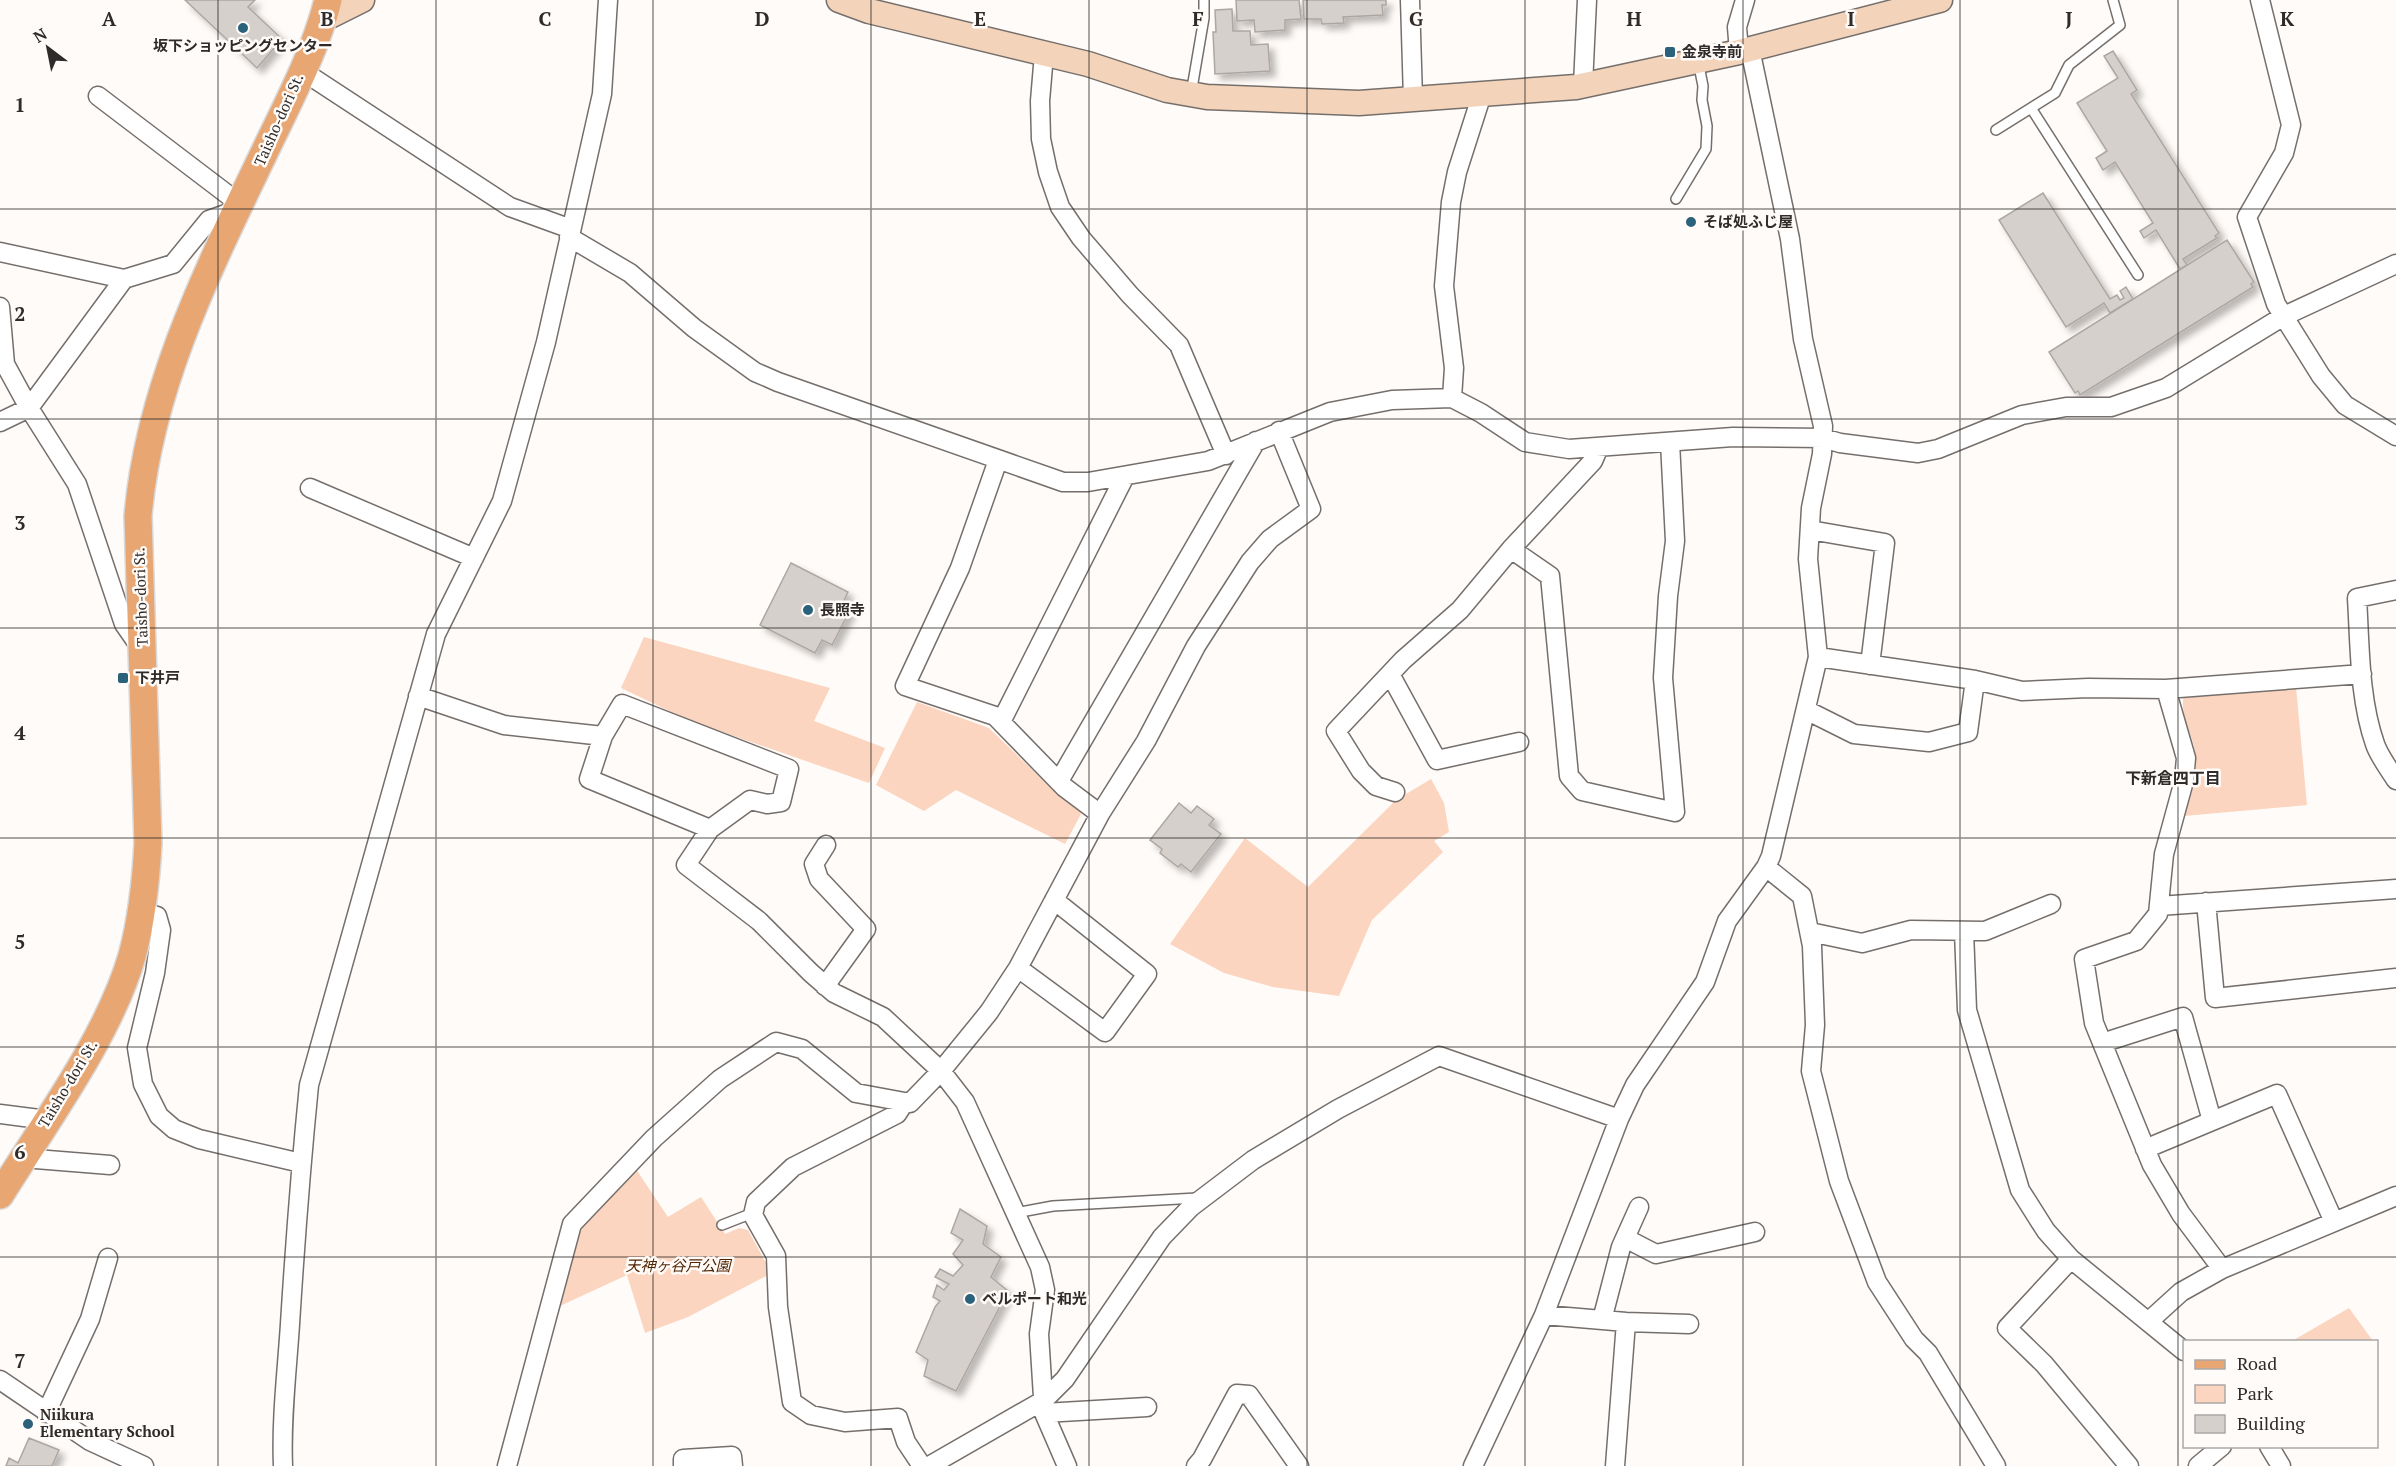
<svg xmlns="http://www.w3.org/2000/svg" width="2396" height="1466" font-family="'PT Serif','Noto Sans JP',serif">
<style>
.green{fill:#fbd5bf}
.building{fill:#d6d0cc;stroke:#ada7a3;stroke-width:1.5;filter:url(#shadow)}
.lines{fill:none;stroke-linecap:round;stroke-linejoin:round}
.lane-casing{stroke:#756f6c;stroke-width:12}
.street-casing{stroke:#756f6c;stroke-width:21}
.secondary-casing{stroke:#756f6c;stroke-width:27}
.primary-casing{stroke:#d9d9d9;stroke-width:30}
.lane{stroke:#fff;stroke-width:9}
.street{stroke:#fff;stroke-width:18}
.secondary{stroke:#f3d3b9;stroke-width:24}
.primary{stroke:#e8a673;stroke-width:27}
.grid{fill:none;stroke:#2e2b2a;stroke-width:1.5;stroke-opacity:0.55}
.poi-dot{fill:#2a627c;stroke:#fffbf8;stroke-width:2}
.labels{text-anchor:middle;stroke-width:5;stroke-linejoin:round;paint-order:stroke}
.poi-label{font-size:15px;font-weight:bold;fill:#2e2b2a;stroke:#fffbf8;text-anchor:start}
.street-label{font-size:15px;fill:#2e2b2a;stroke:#fffbf8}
.park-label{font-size:15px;font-style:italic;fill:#512402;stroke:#fffbf8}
.neighbourhood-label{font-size:16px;font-weight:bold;fill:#2e2b2a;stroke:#fffbf8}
.grid-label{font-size:20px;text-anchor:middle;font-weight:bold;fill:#2e2b2a;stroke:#fffbf8;stroke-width:5;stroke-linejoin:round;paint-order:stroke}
</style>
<defs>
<filter id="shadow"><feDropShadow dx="5.5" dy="5.5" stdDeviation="3" flood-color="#0004"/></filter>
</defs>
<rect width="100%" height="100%" fill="#fffbf8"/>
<!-- green -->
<path class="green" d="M644,637l186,51 -16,33 71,27 -16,35 -181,-63 -67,-32z
M2296,687l11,118 -123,11c7,-21 15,-42 11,-64 -3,-21 -16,-35 -11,-58z
M917,702l72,26 66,64 25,19 1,3 -16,30 -109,-54 -32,21 -48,-26z
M1431,779l13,24 5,29 -15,9 9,11 -71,68 -33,76 -66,-9 -49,-14 -54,-29 75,-106 63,49 88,-87z
M636,1169l32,48 33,-20 24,37 14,-6 9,2 18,33 2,12 -80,42 -43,16 -18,-58 -67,31 17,-75z
M2349,1308l24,33h-81z"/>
<!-- building -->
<path class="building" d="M185,0h70l-7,7 34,32 -25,29z
M1236,0h63l2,19 -16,1v10l-30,2 -1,-12 -17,1z
M1303,0h83v5h-4l1,10 -40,2 1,6 -22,1 -1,-5h-17z
M1232,9l1,22h17l1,14 17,-1 2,27 -55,3 -2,-42h3l-1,-22z
M2113,51l24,39 -6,4 88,139 -4,3 2,2 -34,21 4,6 -7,4 -24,-39 -12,8 -4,-7 13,-8 -38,-61 -12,8 -7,-12 11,-7 -30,-48 41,-25 -14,-22z
M2043,193l67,106 7,-4 3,5 4,-2 -4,-7 6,-4 7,12 -23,14 -6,-10 -38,24 -67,-107z
M2227,240l27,42 -3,2 2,3 -173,108 -2,-4 -3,2 -26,-41z
M791,563l57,29 -6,13 8,5 -18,35 -10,-5 -7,13 -55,-28z
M1179,803l12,10 6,-7 17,13 -5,6 12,9 -30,38 -10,-8 -3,3 -18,-14 2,-4 -12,-9z
M960,1209l27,17 -4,18 18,13 -10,20 17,14 -52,100 -32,-15 4,-16 -12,-8 19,-45 5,-6 -7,-4 4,-12 7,5 5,-6 -14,-7 5,-8 13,7 10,-11 -10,-11 10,-14 -12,-7z
M29,1438l30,12 -7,16h-46l3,-8 9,5z"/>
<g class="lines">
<defs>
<path id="lane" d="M1191,94l13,-76v-18
M2031,108l107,167
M1996,130l59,-37 14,-28 51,-40 -7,-25
M1676,199l30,-50 1,-23 -5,-26 1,-14 -5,-25
M1015,1213l38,-7 144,-8
M722,1225l23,-9 8,-1"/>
<path id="street" d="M1410,0l3,99
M2260,0l31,125 -7,28 -37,64 29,87 45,72 24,29 51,31
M1739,52l-2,-25 8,-27
M1044,54l-4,47 1,38 7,33 12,35 21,31 49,57 49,50 47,110
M301,70l209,137 61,22
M1583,85l4,-85
M98,96l142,108
M569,237l61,36 64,55 61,44 23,10 285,100h25l120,-21 122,-49 62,-12 60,-2 29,15 44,29 44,7 164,-12 90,1 17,5 78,10 20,-4 84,-34 44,-8h45l55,-19 118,-72 112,-52
M0,252l124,27 49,-15 36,-44 28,-10
M0,307l5,57 24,44 48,76 47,140 18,26
M1452,398l2,-30 -10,-82 7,-84 6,-30 25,-78
M0,422l29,-14 95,-129
M998,460l-38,108 -55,118 90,30 69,71 36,27
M310,488l164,70
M1810,530l75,13 -15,122
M1511,549l39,27 19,200 13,15 93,21 -12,-134 5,-82 7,-55 -5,-99
M2396,590l-39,8c3,48 2,100 18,146 4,12 14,25 21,36
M1818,657l157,23 47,11 66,-3 78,1 196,-15
M1390,674l47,86 82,-18
M2166,689l20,69 -2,23 -20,73 -6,60 -22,27 -52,18 10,64 58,142 29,49 41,55
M418,696l86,29 99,11
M1806,710l48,24 75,8 39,-10 7,-52
M1001,722l124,-246
M1059,781l197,-340
M1395,792l-19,-6 -15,-15 -25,-40 67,-71 57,-50 51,-61 82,-88 6,-14
M710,829l-121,-50 14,-43 19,-32 167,65 -8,33 -14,2 -17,-4 -40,29 -24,36 73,56 52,52 23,20 49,24 58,54 24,31 75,165 5,23 -6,44 5,79 23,53
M1766,867l36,29 10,50 3,79 -4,46 28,110 38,101 37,57 14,14 68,113
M2206,902l9,96 181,-20
M2159,906l237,-17
M141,911l16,5 4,14 -6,43 -18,75 6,36 16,32 15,13 25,10 102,24
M1964,931l3,79 53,180 26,41 25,28 113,92
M1810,932l52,11 49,-13 74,1 66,-27
M1018,968l87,64 42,-58 -93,-74
M825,986l41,-57 -47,-50 -5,-15 12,-19
M2102,1043l81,-26 29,104
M904,1103l-7,11 -104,53 -37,35 -3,13 23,41 2,51 14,95 19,13 34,7 53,-4 8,24 16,24
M0,1114l47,6
M2145,1149l132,-55 57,128
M23,1158l87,7
M1625,1238l31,16 99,-22
M2071,1259l-64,69 37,36 85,102
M1544,1315l82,7 63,2
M1602,1320l19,-73 18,-40
M2148,1322l33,-30 41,-23 174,-73
M0,1380l90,61 54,25
M46,1413l44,-94 18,-61
M1044,1413l103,-6
M2269,1446l12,20
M283,1466c-2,-47 4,-95 7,-142 5,-80 11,-159 19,-239l127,-451 66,-133 44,-159 56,-248 6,-94
M507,1466l65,-242 82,-86 66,-59 56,-37 26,7 54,44 54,10 31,-32 48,-59 29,-44 82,-154 46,-73 50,-95 54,-84 20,-23 41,-30 -32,-78
M683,1466v-7l49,-3 1,10
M929,1466l115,-66 21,-21 97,-142 29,-30 62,-47 85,-51 101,-53 180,63
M1196,1466l6,-7 35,-65 12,1 50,71
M1473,1466l71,-151 75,-196 16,-34 70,-103 22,-61 39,-54 5,-11 47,-199 -10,-98 3,-51 11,-54 1,-28 -20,-87 -13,-100 -40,-190
M1615,1466l11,-144
M2198,1466l24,-20"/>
<path id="secondary" d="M839,0l30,11 219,53 79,26 40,7 152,6 217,-16 163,-35 201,-52
M324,19l38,-19"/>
<path id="primary" d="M0,1195c44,-71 109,-159 132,-239 10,-37 14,-75 16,-113l-10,-327c11,-130 71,-248 127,-365 22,-46 51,-101 63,-151"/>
</defs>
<!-- lane casing -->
<use href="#lane" class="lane-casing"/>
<!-- street casing -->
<use href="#street" class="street-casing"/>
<!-- secondary casing -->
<use href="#secondary" class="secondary-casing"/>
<!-- primary casing -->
<use href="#primary" class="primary-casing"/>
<!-- lane -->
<use href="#lane" class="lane"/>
<!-- street -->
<use href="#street" class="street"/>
<!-- secondary -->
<use href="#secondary" class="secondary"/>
<!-- primary -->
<use href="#primary" class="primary"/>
</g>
<!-- grid -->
<path class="grid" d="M218,0v1466M436,0v1466M653,0v1466M871,0v1466M1089,0v1466M1307,0v1466M1525,0v1466M1743,0v1466M1960,0v1466M2178,0v1466M0,209h2396M0,419h2396M0,628h2396M0,838h2396M0,1047h2396M0,1257h2396"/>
<!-- markers -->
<g class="poi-dot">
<circle cx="243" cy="28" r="6"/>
<rect x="1664" y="46" width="12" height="12" rx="3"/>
<circle cx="1691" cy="222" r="6"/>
<circle cx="808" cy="610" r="6"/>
<rect x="117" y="672" width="12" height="12" rx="3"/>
<circle cx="970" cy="1299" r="6"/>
<circle cx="28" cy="1424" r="6"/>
</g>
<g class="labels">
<!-- poi labels -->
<g class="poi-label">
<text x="243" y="51" text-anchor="middle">坂下ショッピングセンター</text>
<text x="1682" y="57">金泉寺前</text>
<text x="1703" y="227">そば処ふじ屋</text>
<text x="820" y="615">長照寺</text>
<text x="135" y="683">下井戸</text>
<text x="982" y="1304">ベルポート和光</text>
<text x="40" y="1420">Niikura<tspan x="40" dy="17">Elementary School</tspan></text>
</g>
<!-- street labels -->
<g class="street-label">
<text transform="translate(279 120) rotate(-66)" y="5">Taisho-dori St.</text>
<text transform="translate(141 597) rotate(-92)" y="5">Taisho-dori St.</text>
<text transform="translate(68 1084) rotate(-59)" y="5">Taisho-dori St.</text>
</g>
<!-- park labels -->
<g class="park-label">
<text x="678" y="1271">天神ヶ谷戸公園</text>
</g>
<!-- neighbourhood labels -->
<g class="neighbourhood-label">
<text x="2173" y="784">下新倉四丁目</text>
</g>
</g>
<g class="grid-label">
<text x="109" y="26">A</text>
<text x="327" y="26">B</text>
<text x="545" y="26">C</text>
<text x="762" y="26">D</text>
<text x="980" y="26">E</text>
<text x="1198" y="26">F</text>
<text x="1416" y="26">G</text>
<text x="1634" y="26">H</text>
<text x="1851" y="26">I</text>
<text x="2069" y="26">J</text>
<text x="2287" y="26">K</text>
<text x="20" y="112">1</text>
<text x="20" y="321">2</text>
<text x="20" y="530">3</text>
<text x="20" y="740">4</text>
<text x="20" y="949">5</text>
<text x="20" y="1159">6</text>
<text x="20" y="1368">7</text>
</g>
<!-- legend -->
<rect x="2183" y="1340" width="195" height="108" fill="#fffbf8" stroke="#aba8a6" stroke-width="1.5"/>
<rect x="2195" y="1360" width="30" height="9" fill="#e8a673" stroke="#aba8a6" stroke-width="1.5"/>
<text x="2237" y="1370" font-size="18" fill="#2e2b2a">Road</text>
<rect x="2195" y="1385" width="30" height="18" fill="#fbd5bf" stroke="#aba8a6" stroke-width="1.5"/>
<text x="2237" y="1400" font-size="18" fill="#2e2b2a">Park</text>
<rect x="2195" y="1415" width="30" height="18" fill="#d6d0cc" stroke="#aba8a6" stroke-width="1.5"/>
<text x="2237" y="1430" font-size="18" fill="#2e2b2a">Building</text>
<!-- north arrow -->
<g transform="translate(48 48) rotate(328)" stroke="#fffbf8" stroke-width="4.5" paint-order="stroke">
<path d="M0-4.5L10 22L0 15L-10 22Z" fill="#2e2b2a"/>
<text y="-9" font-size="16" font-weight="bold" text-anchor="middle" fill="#2e2b2a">N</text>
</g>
</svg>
